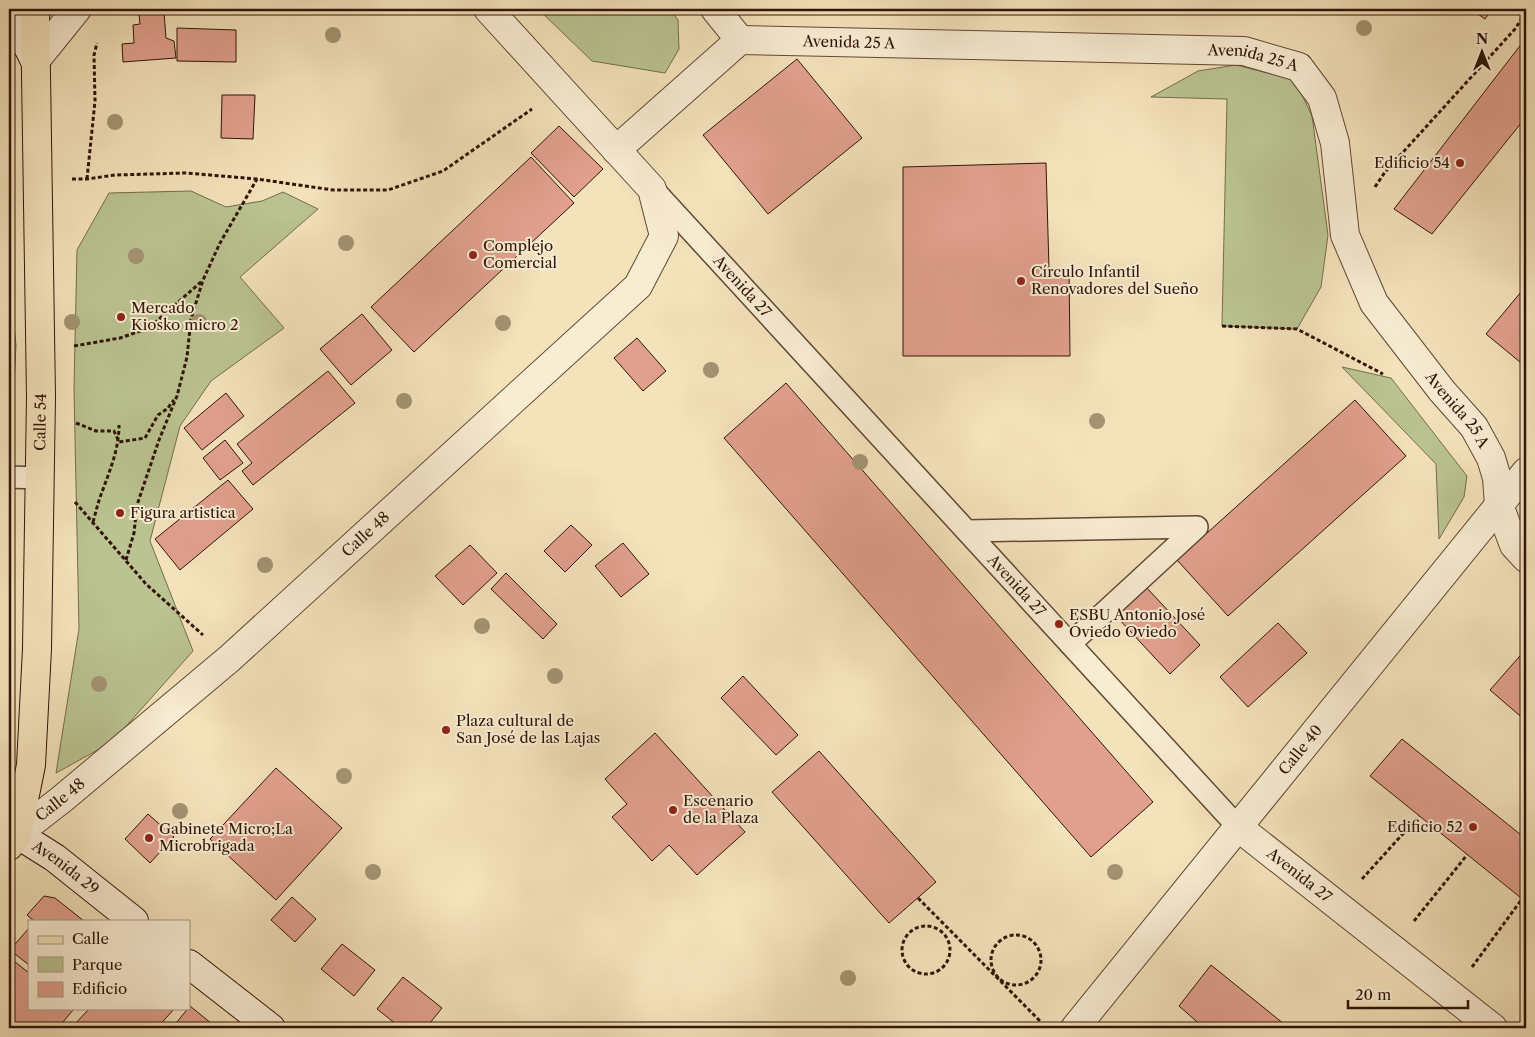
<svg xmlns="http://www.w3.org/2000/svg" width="1535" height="1037" font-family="'Libre Caslon Text',serif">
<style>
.green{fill:#bac391;stroke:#756c4b}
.building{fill:#e1a08e;stroke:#301505}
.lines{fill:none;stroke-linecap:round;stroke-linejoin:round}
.lane-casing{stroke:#614832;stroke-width:24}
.street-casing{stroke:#614832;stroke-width:30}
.secondary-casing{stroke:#301505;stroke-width:30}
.primary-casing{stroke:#301505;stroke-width:30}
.path{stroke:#301505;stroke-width:3;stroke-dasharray:4 2.5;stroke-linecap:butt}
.lane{stroke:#f8ecd3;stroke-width:21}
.street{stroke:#f8ecd3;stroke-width:28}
.secondary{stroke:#f8ecd3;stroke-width:28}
.primary{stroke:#f4e2bb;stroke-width:28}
.tree{fill:#a39372}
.poi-dot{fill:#8f2418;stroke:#f8ecd3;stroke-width:2}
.labels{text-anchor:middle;stroke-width:4;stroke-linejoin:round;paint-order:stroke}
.street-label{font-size:15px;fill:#301505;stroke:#f8ecd3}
.poi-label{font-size:15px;fill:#301505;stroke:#f8ecd3;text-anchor:start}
</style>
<rect width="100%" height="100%" fill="#f4e2bb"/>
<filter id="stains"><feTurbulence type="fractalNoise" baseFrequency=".004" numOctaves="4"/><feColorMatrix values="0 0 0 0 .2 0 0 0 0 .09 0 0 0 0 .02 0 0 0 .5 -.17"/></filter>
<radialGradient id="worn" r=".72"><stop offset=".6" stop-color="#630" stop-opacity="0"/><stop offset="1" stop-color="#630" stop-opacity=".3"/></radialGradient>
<!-- green -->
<path class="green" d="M538,9h132l8,11 1,29 -14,24 -73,-12z
M1236,65l59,15 17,36 16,119 -7,52 -24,42 -75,-3 5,-227 -76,-2 47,-26z
M191,191l35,16 36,-6 21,-9 35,17 -78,68 44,51 -73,53 -31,45 -30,115 43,110 -81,91 -56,31 23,-144 -5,-240 3,-139 32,-57z
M9,306h3l4,39 -2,40 -5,-3z
M1342,367l49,11 76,98 -3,21 -25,42 -3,-75z"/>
<!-- building -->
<path class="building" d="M1471,9h21l-7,10z
M164,12l2,26 8,3 2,17 -53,4 -1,-18 12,-1 -1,-18 7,-1 -1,-10z
M177,28l59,2v32l-59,-1z
M1526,38v79l-94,117 -38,-25z
M797,59l65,79 -94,76 -65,-79z
M222,95h33l-2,44 -32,-1z
M559,126l44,43 -29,28 -43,-44z
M531,157l43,46 -160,149 -43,-45z
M1046,163l3,106 20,-1 1,88h-167v-189z
M1526,286v81l-40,-33z
M362,314l30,36 -41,35 -31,-36z
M637,338l29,33 -23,20 -29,-33z
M328,371l27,32 -102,82 -11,-14 10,-8 -15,-19z
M786,383l367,419 -62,55 -367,-419z
M226,393l18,23 -42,34 -18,-22z
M1355,400l51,56 -178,160 -51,-56z
M225,440l18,23 -23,17 -17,-22z
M228,480l25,29 -73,61 -25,-31z
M571,525l21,20 -27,27 -21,-21z
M623,543l26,31 -28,23 -26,-31z
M470,545l27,28 -34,32 -28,-29z
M506,573l51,51 -14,15 -52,-50z
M1146,587l54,58 -30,29 -55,-59z
M1278,623l29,30 -59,54 -28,-30z
M1526,649v72l-36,-31z
M743,676l55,59 -22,20 -55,-57z
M655,733l90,99 -48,43 -28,-30 -17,16 -40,-44 15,-13 -22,-25z
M1402,739l124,100v63l-156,-126z
M819,751l117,131 -47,41 -117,-131z
M276,768l66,60 -66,72 -66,-61z
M148,814l26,23 -24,26 -25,-24z
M44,896l11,2 29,23h-50l-7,-6z
M292,897l24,22 -21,23 -24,-22z
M29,928v37l-19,-15z
M342,944l33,26 -21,26 -33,-27z
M9,957l20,16v35h41l3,2 -15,18h-49z
M1211,965l78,63h-85l-25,-22z
M403,977l39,31 -16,20h-25l-24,-19z
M190,1006l27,22h-45z
M90,1008h85l-18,20h-86z"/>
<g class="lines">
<defs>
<g id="lane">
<path id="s1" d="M653,189l585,638"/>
<path d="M9,477l30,1"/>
<path d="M967,531l230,-4 -127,117"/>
</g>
<g id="street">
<path d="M715,9l25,31"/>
<path id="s2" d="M740,40l504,11 55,16 23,31 13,45 10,92 29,68 68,88 32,36 17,31 6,20 2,27 15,40 12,13"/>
<path d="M35,61l42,-52"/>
<path d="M616,150l124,-110"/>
<path id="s3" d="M1238,827l255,201"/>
<path id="s4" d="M17,834l45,-35 167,-140 409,-373 26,-50 -12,-47 -164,-180"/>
<path id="s5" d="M1075,1028l451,-556"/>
</g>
<g id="secondary">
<path d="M9,9l26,52"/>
<path id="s6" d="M17,834l38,24 79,63"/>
<path d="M189,964l82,64"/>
</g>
<g id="primary">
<path id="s7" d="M9,846l8,-12 14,-69 6,-116 4,-252 -6,-388"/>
</g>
</defs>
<!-- lane casing -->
<use href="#lane" class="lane-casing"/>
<!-- street casing -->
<use href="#street" class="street-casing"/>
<!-- secondary casing -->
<use href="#secondary" class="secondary-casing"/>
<!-- primary casing -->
<use href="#primary" class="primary-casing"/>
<!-- path -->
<path class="path" d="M72,179h15l28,-4 71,-2 71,6 76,11h55l55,-19 89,-62
M87,179l8,-78 -1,-46 3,-12
M1375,187l10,-15 130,-143 11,-17
M1222,326l75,3 86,45
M74,346l46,-8 29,-10 53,-47
M76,423l20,8h18l5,11 26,-4 13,-23 9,-6 7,-9
M75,502l71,82 57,51
M93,522c3,-10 5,-20 9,-30 8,-22 17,-43 17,-67
M126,560l8,-27 3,-28 22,-65 18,-44 10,-39 4,-38 12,-39 17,-37 37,-64
M1362,879l57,-63
M918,898l123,124
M1414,921l53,-66
M902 950a24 24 0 1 1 48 0a24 24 0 1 1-48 0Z
M991 960a25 25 0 1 1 50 0a25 25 0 1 1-50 0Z
M1472,967l50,-68"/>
<!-- lane -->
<use href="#lane" class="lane"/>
<!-- street -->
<use href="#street" class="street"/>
<!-- secondary -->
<use href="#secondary" class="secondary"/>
<!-- primary -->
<use href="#primary" class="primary"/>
</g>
<!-- trees -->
<g class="tree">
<circle cx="1364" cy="28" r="8"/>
<circle cx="333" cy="35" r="8"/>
<circle cx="115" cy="122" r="8"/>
<circle cx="346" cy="243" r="8"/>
<circle cx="136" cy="256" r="8"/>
<circle cx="72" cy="322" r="8"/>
<circle cx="199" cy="322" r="8"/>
<circle cx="503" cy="323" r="8"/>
<circle cx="711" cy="370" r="8"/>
<circle cx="404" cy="401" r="8"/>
<circle cx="1097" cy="421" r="8"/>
<circle cx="860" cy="462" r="8"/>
<circle cx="265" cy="565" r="8"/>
<circle cx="482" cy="626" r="8"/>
<circle cx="555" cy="676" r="8"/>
<circle cx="99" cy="684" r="8"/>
<circle cx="344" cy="776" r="8"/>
<circle cx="180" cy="811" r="8"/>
<circle cx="373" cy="872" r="8"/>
<circle cx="1115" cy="872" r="8"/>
<circle cx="848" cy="978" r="8"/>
</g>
<!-- markers -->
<g class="poi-dot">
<circle cx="1460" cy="163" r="5"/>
<circle cx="473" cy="255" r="5"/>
<circle cx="1021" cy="281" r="5"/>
<circle cx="121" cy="317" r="5"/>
<circle cx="120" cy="513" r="5"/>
<circle cx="1059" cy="624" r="5"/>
<circle cx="446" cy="730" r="5"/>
<circle cx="673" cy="810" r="5"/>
<circle cx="1473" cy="827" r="5"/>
<circle cx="149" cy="838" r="5"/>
</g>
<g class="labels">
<!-- street labels -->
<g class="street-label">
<text dy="5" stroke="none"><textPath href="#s2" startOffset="109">Avenida 25 A</textPath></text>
<text dy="5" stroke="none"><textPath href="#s2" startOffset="514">Avenida 25 A</textPath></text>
<text dy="5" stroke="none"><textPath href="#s1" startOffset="132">Avenida 27</textPath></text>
<text dy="5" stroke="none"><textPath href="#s2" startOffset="949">Avenida 25 A</textPath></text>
<text dy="5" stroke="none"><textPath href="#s7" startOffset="428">Calle 54</textPath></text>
<text dy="5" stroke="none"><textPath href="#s4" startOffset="460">Calle 48</textPath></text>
<text dy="5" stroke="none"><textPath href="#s1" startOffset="538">Avenida 27</textPath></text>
<text dy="5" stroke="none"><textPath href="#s5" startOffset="358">Calle 40</textPath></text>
<text dy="5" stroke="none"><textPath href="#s4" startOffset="55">Calle 48</textPath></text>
<text dy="5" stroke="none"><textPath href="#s6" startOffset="59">Avenida 29</textPath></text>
<text dy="5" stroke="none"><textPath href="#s3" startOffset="78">Avenida 27</textPath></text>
</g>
<!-- poi labels -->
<g class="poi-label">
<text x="1450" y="168" text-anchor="end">Edificio 54</text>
<text x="483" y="251">Complejo<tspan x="483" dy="17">Comercial</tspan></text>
<text x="1031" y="277">Círculo Infantil<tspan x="1031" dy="17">Renovadores del Sueño</tspan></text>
<text x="131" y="313">Mercado<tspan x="131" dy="17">Kiosko micro 2</tspan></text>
<text x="130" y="518">Figura artistica</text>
<text x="1069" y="620">ESBU Antonio José<tspan x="1069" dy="17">Oviedo Oviedo</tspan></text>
<text x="456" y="726">Plaza cultural de<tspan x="456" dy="17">San José de las Lajas</tspan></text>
<text x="683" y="806">Escenario<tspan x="683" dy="17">de la Plaza</tspan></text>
<text x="1463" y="832" text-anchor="end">Edificio 52</text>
<text x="159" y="834">Gabinete Micro;La<tspan x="159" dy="17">Microbrigada</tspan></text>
</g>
</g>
<!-- margin -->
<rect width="1535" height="1037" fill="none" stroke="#f4e2bb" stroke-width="30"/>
<rect x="10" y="10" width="1515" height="1017" fill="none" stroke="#301505" stroke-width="2.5"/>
<rect x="15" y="15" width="1505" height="1007" fill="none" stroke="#301505"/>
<!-- legend -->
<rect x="28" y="920" width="162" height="90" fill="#f8ecd3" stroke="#a89681"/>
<rect x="38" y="936" width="25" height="8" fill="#f4e2bb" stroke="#a89681"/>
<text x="72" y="944" font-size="15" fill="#301505">Calle</text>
<rect x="38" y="957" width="25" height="15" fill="#bac391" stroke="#a89681"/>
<text x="72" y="970" font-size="15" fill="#301505">Parque</text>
<rect x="38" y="982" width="25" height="15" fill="#e1a08e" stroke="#a89681"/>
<text x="72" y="994" font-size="15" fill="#301505">Edificio</text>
<!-- north arrow -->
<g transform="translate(1482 52)" stroke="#f8ecd3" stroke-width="4" paint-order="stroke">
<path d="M0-4L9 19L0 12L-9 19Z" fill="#301505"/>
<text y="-8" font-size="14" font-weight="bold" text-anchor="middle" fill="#301505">N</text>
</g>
<!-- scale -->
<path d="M1348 1000v8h120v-8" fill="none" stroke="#301505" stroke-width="2.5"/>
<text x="1355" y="1000" font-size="15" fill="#301505" stroke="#f8ecd3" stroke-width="4" paint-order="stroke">20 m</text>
<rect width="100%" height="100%" filter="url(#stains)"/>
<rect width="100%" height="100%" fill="url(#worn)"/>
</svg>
